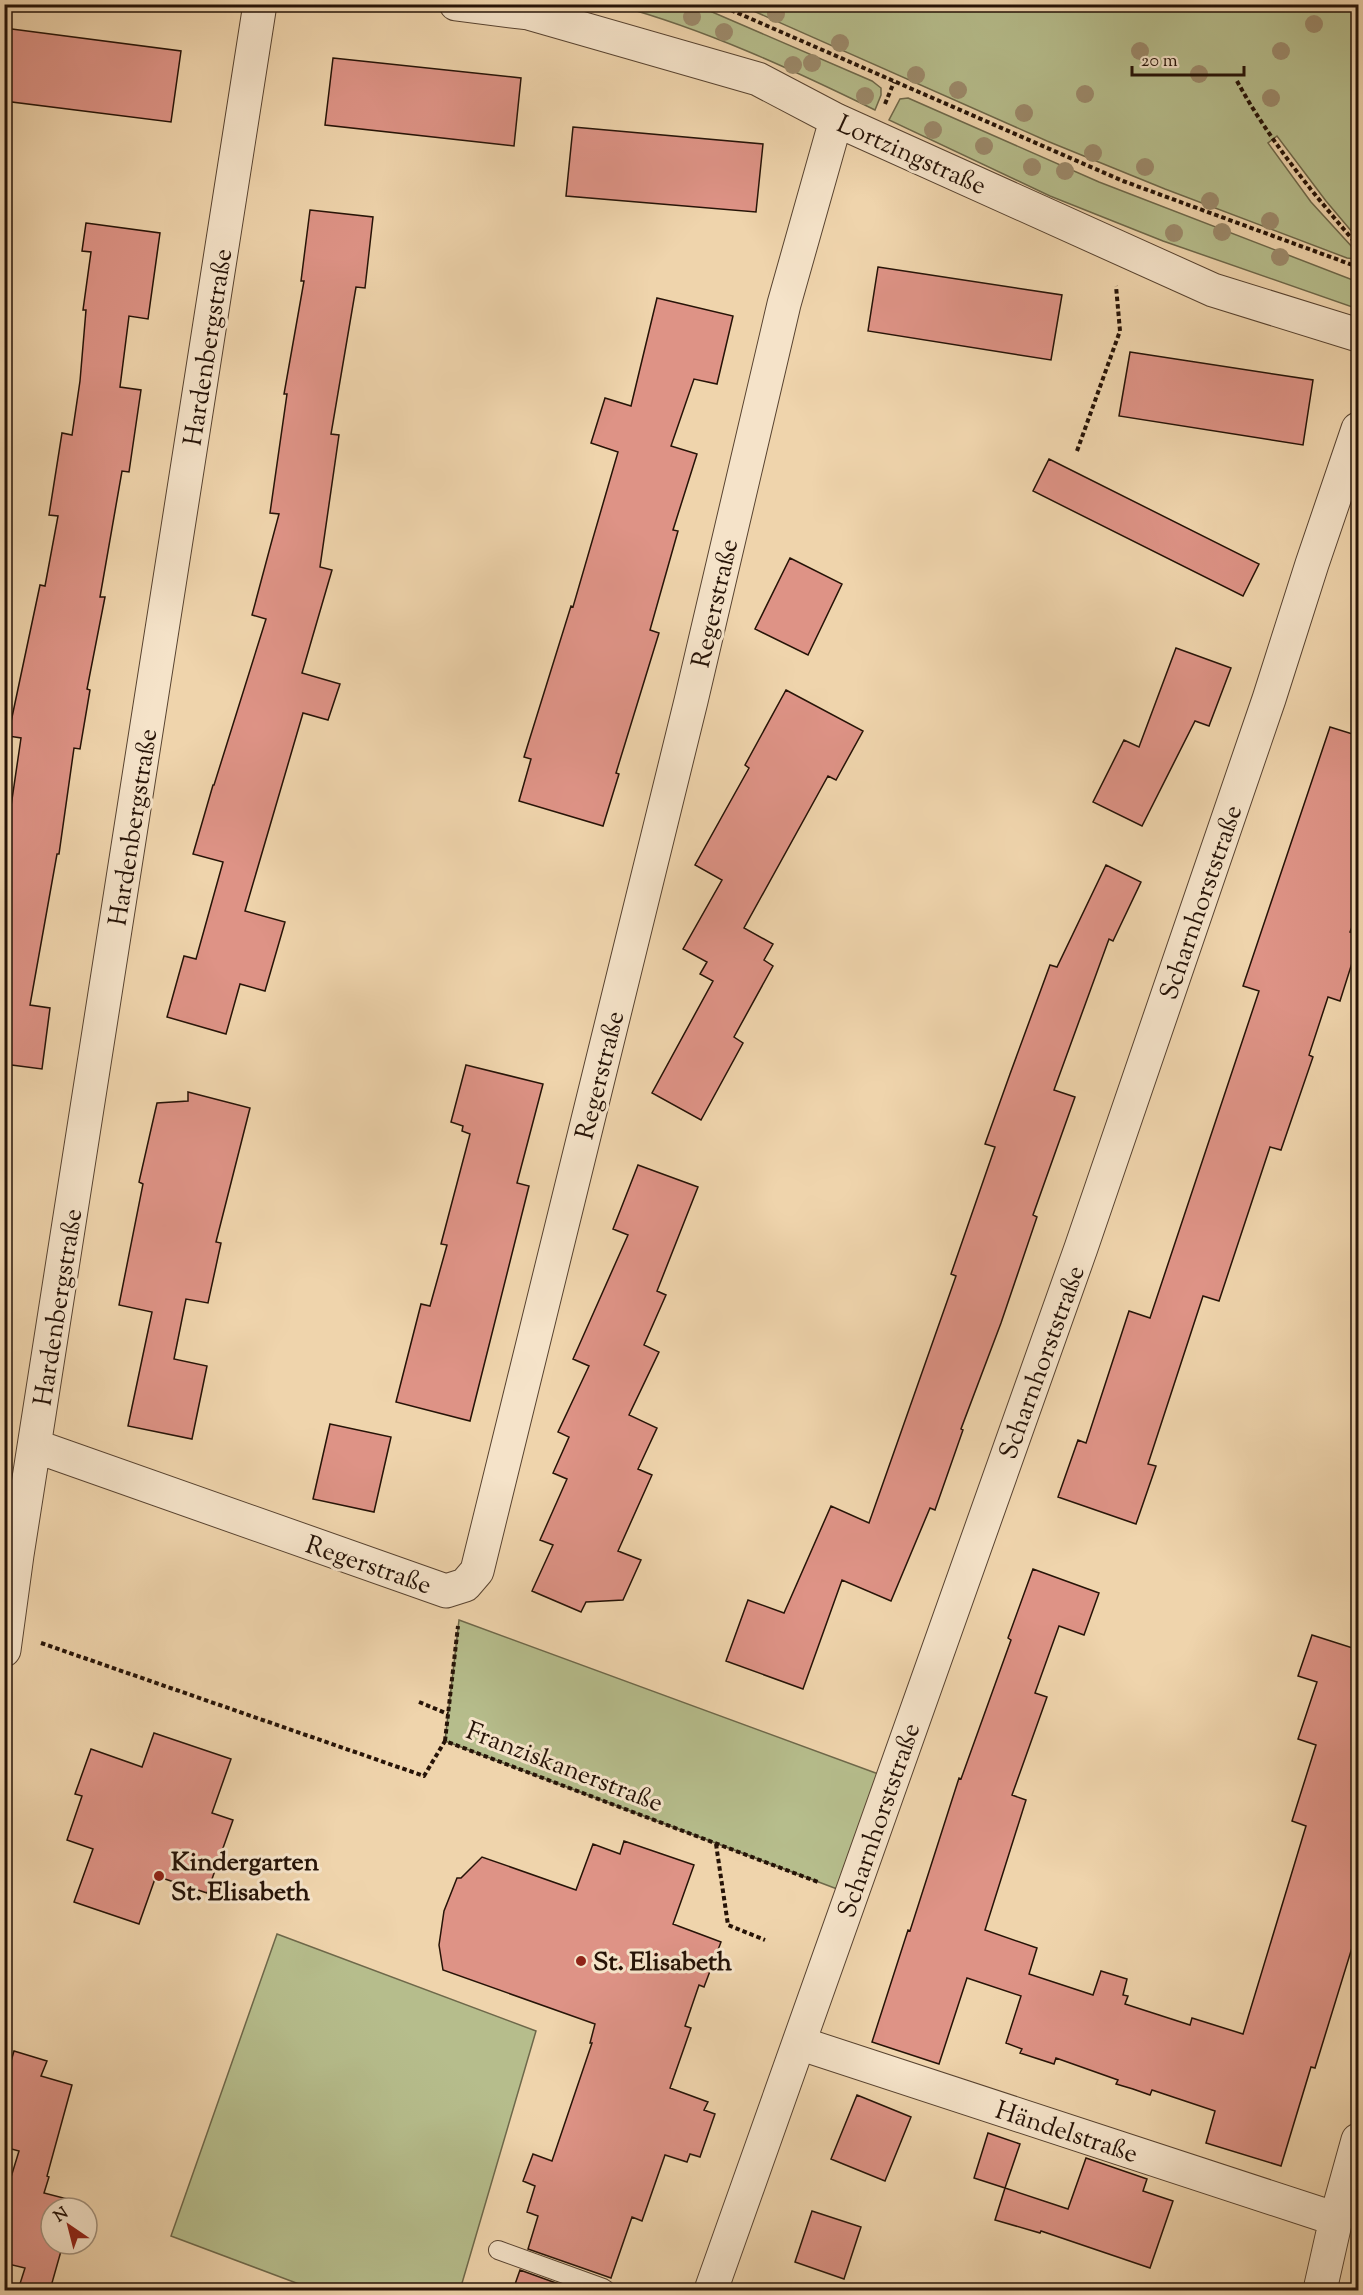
<svg xmlns="http://www.w3.org/2000/svg" width="1363" height="2295" font-family="'Sorts Mill Goudy',serif">
<style>
.green{fill:#b6bd8c;stroke:#6e684a;stroke-width:1.5}
.building{fill:#de9386;stroke:#261307;stroke-width:1.5}
.lines{fill:none;stroke-linecap:round;stroke-linejoin:round}
.service-casing{stroke:#584330;stroke-width:20}
.minor-casing{stroke:#584330;stroke-width:35}
.path{stroke:#261307;stroke-width:4;stroke-dasharray:4.5 3;stroke-linecap:butt}
.service{stroke:#f5e3c9;stroke-width:18}
.minor{stroke:#f5e3c9;stroke-width:33}
.tree{fill:#9c8a6b}
.poi-dot{fill:#8f2418;stroke:#f5e3c9;stroke-width:2}
.labels{text-anchor:middle;stroke-width:6;stroke-linejoin:round;paint-order:stroke}
.street-label{font-size:26px;fill:#261307;stroke:#f5e3c9}
.poi-label{font-size:26px;font-weight:bold;fill:#261307;stroke:#f5e3c9;text-anchor:start}
</style>
<rect width="100%" height="100%" fill="#efd4ac"/>
<filter id="stains"><feTurbulence type="fractalNoise" baseFrequency=".00333" numOctaves="4"/><feColorMatrix values="0 0 0 0 .2 0 0 0 0 .09 0 0 0 0 .02 0 0 0 .5 -.17"/></filter>
<radialGradient id="worn" r=".72"><stop offset=".6" stop-color="#630" stop-opacity="0"/><stop offset="1" stop-color="#630" stop-opacity=".3"/></radialGradient>
<!-- green -->
<path class="green" d="M616,5h80l176,76 9,7v7l-6,15c-84,-41 -168,-80 -259,-105z
M740,5h618v234l-32,-38 -49,-65 -9,7 43,59 42,46 5,8 -3,3 -8,-1 -182,-69 -118,-48z
M908,98l191,84 259,100v27l-195,-68 -113,-45 -161,-76 11,-21z
M459,1620l433,159 -39,116 -408,-154z
M277,1934l259,97 -76,259h-145l-144,-54z"/>
<!-- building -->
<path class="building" d="M4,28l177,23 -10,71 -167,-21z
M333,58l188,20 -7,68 -189,-21z
M573,127l190,17 -7,68 -190,-16z
M310,210l63,7 -8,71 -9,-1 -25,147 8,1 -19,132 12,3 -30,103 38,11 -12,36 -25,-7 -58,198 40,11 -20,69 -25,-7 -14,50 -59,-17 17,-61 12,3 27,-97 -30,-8 20,-69h1l52,-166 -14,-4 27,-101 -9,-1 17,-119h-3l20,-113h-3z
M86,223l74,10 -12,86 -19,-3 -9,71 21,3 -12,82 -7,-1 -22,126h5l-18,92 3,1 -10,59 -6,-1 -15,106h-2l-27,151 20,3 -8,61 -38,-5v-210l17,-116 -13,-2 32,-151 5,1 13,-70 -9,-1 13,-82 10,2 8,-54 6,-71h-3l8,-58 -9,-1z
M878,267l184,28 -11,65 -183,-29z
M657,298l76,18 -16,68 -23,-5 -23,67 26,8 -24,76 5,1 -28,99 9,3 -43,140 3,1 -16,52 -84,-25 12,-42 -7,-2 47,-151 2,1 45,-155 -27,-9 14,-45 26,8z
M1130,352l183,28 -10,65 -184,-29z
M1049,459l210,105 -16,32 -210,-105z
M790,558l52,26 -34,71 -53,-26z
M1176,648l55,20 -22,58 -14,-5 -53,105 -49,-24 31,-62 15,7z
M786,690l77,41 -27,49 -8,-4 -84,152 29,16 -9,16 9,6 -39,71 9,6 -42,77 -49,-27 61,-112 -13,-7 7,-12 -24,-13 39,-69 -27,-15 54,-97 -4,-3z
M1330,727l29,9v173l-9,23 9,3v6l-19,60 -12,-4 -19,58 4,2 -32,93 -11,-3 -51,154 -16,-5 -55,168 8,2 -20,58 -78,-27 20,-57 8,3 43,-132 21,7 109,-327 -16,-5z
M1106,865l35,17 -28,59 -4,-2 -55,151 21,7 -42,118 4,2 -36,106 -40,106 2,1 -28,80 -5,-2 -39,93 -49,-21 -39,109 -77,-28 22,-61 36,13 47,-107 38,17 87,-247 -5,-2 44,-127 -10,-3 25,-70 40,-109 7,2z
M466,1065l77,19 -26,99 12,3 -59,235 -74,-19 25,-98 9,2 17,-61 -6,-1 29,-110 -8,-3 1,-5 -12,-4z
M188,1092l62,16 -34,134 5,1 -13,60 -22,-4 -12,60 33,7 -15,73 -64,-13 24,-114 -33,-7 24,-121 -4,-2 18,-79 31,-2z
M638,1165l60,22 -41,104 9,4 -22,50 15,7 -30,63 28,13 -19,41 14,6 -34,76 23,9 -18,40 -37,2 -5,10 -49,-21 21,-46 -13,-5 27,-61 -14,-6 16,-36 -11,-5 31,-66 -16,-7 55,-124 -15,-6z
M330,1424l61,13 -17,75 -61,-13z
M1033,1569l66,24 -15,42 -25,-9 -24,67 12,4 -35,98 14,5 -41,130 52,18 -8,26 64,21 8,-24 26,8 -4,16 5,1 -3,8 65,21 2,-7 51,16 63,-208 -14,-5 24,-76 -18,-6 19,-57 -19,-6 14,-41 47,15v275l-44,143 -4,-1 -30,99 -75,-23 9,-32 -63,-21 -2,5 -17,-6 -17,-5 2,-4 -62,-22 -2,6 -34,-11 2,-4 -16,-6 15,-47 -54,-18 -28,86 -67,-22 36,-112 2,1 49,-153 2,1 50,-139 -3,-2z
M154,1733l77,26 -19,54 21,7 -26,73 -51,-17 -17,48 -65,-22 19,-53 -26,-9 15,-44 -7,-2 16,-45 51,18z
M624,1841l70,24 -21,59 48,18 -17,45 -5,-2 -14,41 6,2 -21,60 38,14 -4,8 11,4 -15,43 -10,-3 -3,8 -22,-7 -23,66 -10,-4 -21,61 -83,-29 10,-33 -11,-4 8,-26 -12,-5 10,-27 19,7 40,-118h-2l5,-19 -152,-54 -4,-25 5,-34 13,-33h4l21,-21 94,33 17,-46 27,10z
M14,2051l33,10 -6,15 31,9 -25,91 2,1 -5,16 31,8 -2,7h-22v36h12l-13,46h-32l7,-22 -21,-5v-63l15,-49 -15,-4v-62z
M857,2095l54,22 -26,64 -54,-22z
M988,2133l32,11 -15,44 -31,-10z
M1086,2158l61,21 -4,12 30,10 -23,67 -109,-37 -1,2 -45,-13 10,-32 63,21z
M812,2211l49,16 -17,52 -49,-17z
M520,2270l47,17 -1,3h-53z"/>
<g class="lines">
<defs>
<path id="service" d="M498,2250l105,38 3,2"/>
<path id="minor" d="M456,4l72,9 230,66 78,41 377,170 145,45
M35,1446l411,145 19,-6 12,-14 214,-870 93,-397 52,-184
M4,1650l13,-95 243,-1551
M799,2043l537,176
M711,2290l370,-1042 188,-549 43,-135 46,-135
M1320,2290l16,-71 22,-79"/>
</defs>
<!-- service casing -->
<use href="#service" class="service-casing"/>
<!-- minor casing -->
<use href="#minor" class="minor-casing"/>
<!-- path -->
<path class="path" d="M717,4l406,177 235,86
M1237,81c33,61 77,113 121,165
M885,104l9,-22
M1077,451l43,-120 -4,-45
M41,1643l383,133 21,-35 373,141
M419,1702l29,12
M445,1741l13,-115
M716,1844l12,81 37,15"/>
<!-- service -->
<use href="#service" class="service"/>
<!-- minor -->
<use href="#minor" class="minor"/>
</g>
<!-- trees -->
<g class="tree">
<circle cx="776" cy="14" r="9"/>
<circle cx="692" cy="17" r="9"/>
<circle cx="1314" cy="24" r="9"/>
<circle cx="724" cy="32" r="9"/>
<circle cx="840" cy="43" r="9"/>
<circle cx="1140" cy="51" r="9"/>
<circle cx="1281" cy="51" r="9"/>
<circle cx="812" cy="63" r="9"/>
<circle cx="793" cy="65" r="9"/>
<circle cx="1199" cy="74" r="9"/>
<circle cx="916" cy="75" r="9"/>
<circle cx="958" cy="90" r="9"/>
<circle cx="1085" cy="94" r="9"/>
<circle cx="865" cy="96" r="9"/>
<circle cx="1271" cy="98" r="9"/>
<circle cx="1024" cy="113" r="9"/>
<circle cx="933" cy="130" r="9"/>
<circle cx="984" cy="146" r="9"/>
<circle cx="1093" cy="153" r="9"/>
<circle cx="1032" cy="167" r="9"/>
<circle cx="1145" cy="167" r="9"/>
<circle cx="1065" cy="171" r="9"/>
<circle cx="1210" cy="201" r="9"/>
<circle cx="1270" cy="221" r="9"/>
<circle cx="1222" cy="232" r="9"/>
<circle cx="1174" cy="233" r="9"/>
<circle cx="1280" cy="257" r="9"/>
</g>
<!-- markers -->
<g class="poi-dot">
<circle cx="159" cy="1876" r="6"/>
<circle cx="581" cy="1961" r="6"/>
</g>
<g class="labels">
<!-- street labels -->
<g class="street-label">
<text transform="translate(912 154) rotate(24)" y="9">Lortzingstraße</text>
<text transform="translate(207 347) rotate(-81)" y="9">Hardenbergstraße</text>
<text transform="translate(714 603) rotate(-77)" y="9">Regerstraße</text>
<text transform="translate(132 827) rotate(-81)" y="9">Hardenbergstraße</text>
<text transform="translate(1200 902) rotate(-71)" y="9">Scharnhorststraße</text>
<text transform="translate(599 1075) rotate(-76)" y="9">Regerstraße</text>
<text transform="translate(57 1307) rotate(-81)" y="9">Hardenbergstraße</text>
<text transform="translate(1041 1362) rotate(-70)" y="9">Scharnhorststraße</text>
<text transform="translate(369 1564) rotate(19)" y="9">Regerstraße</text>
<text transform="translate(565 1766) rotate(21)" y="9">Franziskanerstraße</text>
<text transform="translate(878 1820) rotate(-71)" y="9">Scharnhorststraße</text>
<text transform="translate(1067 2131) rotate(18)" y="9">Händelstraße</text>
</g>
<!-- poi labels -->
<g class="poi-label">
<text x="171" y="1870">Kindergarten<tspan x="171" dy="30">St. Elisabeth</tspan></text>
<text x="593" y="1970">St. Elisabeth</text>
</g>
</g>
<!-- margin -->
<rect width="1363" height="2295" fill="none" stroke="#efd4ac" stroke-width="24"/>
<rect x="6" y="6" width="1351" height="2283" fill="none" stroke="#261307" stroke-width="3"/>
<rect x="12" y="12" width="1339" height="2271" fill="none" stroke="#261307" stroke-width="1.5"/>
<!-- north arrow -->
<g transform="translate(69 2226) rotate(325)"><circle r="28" fill="#f5e3c9" stroke="#a2907b" stroke-width="1.5"/>
<path d="M0-4.5L10 22L0 15L-10 22Z" fill="#8f2418"/>
<text y="-9" font-size="16" font-weight="bold" text-anchor="middle" fill="#261307">N</text>
</g>
<!-- scale -->
<path d="M1132 66v9h112v-9" fill="none" stroke="#261307" stroke-width="3"/>
<text x="1141" y="66" font-size="18" fill="#261307" stroke="#f5e3c9" stroke-width="4.5" paint-order="stroke">20 m</text>
<rect width="100%" height="100%" filter="url(#stains)"/>
<rect width="100%" height="100%" fill="url(#worn)"/>
</svg>
